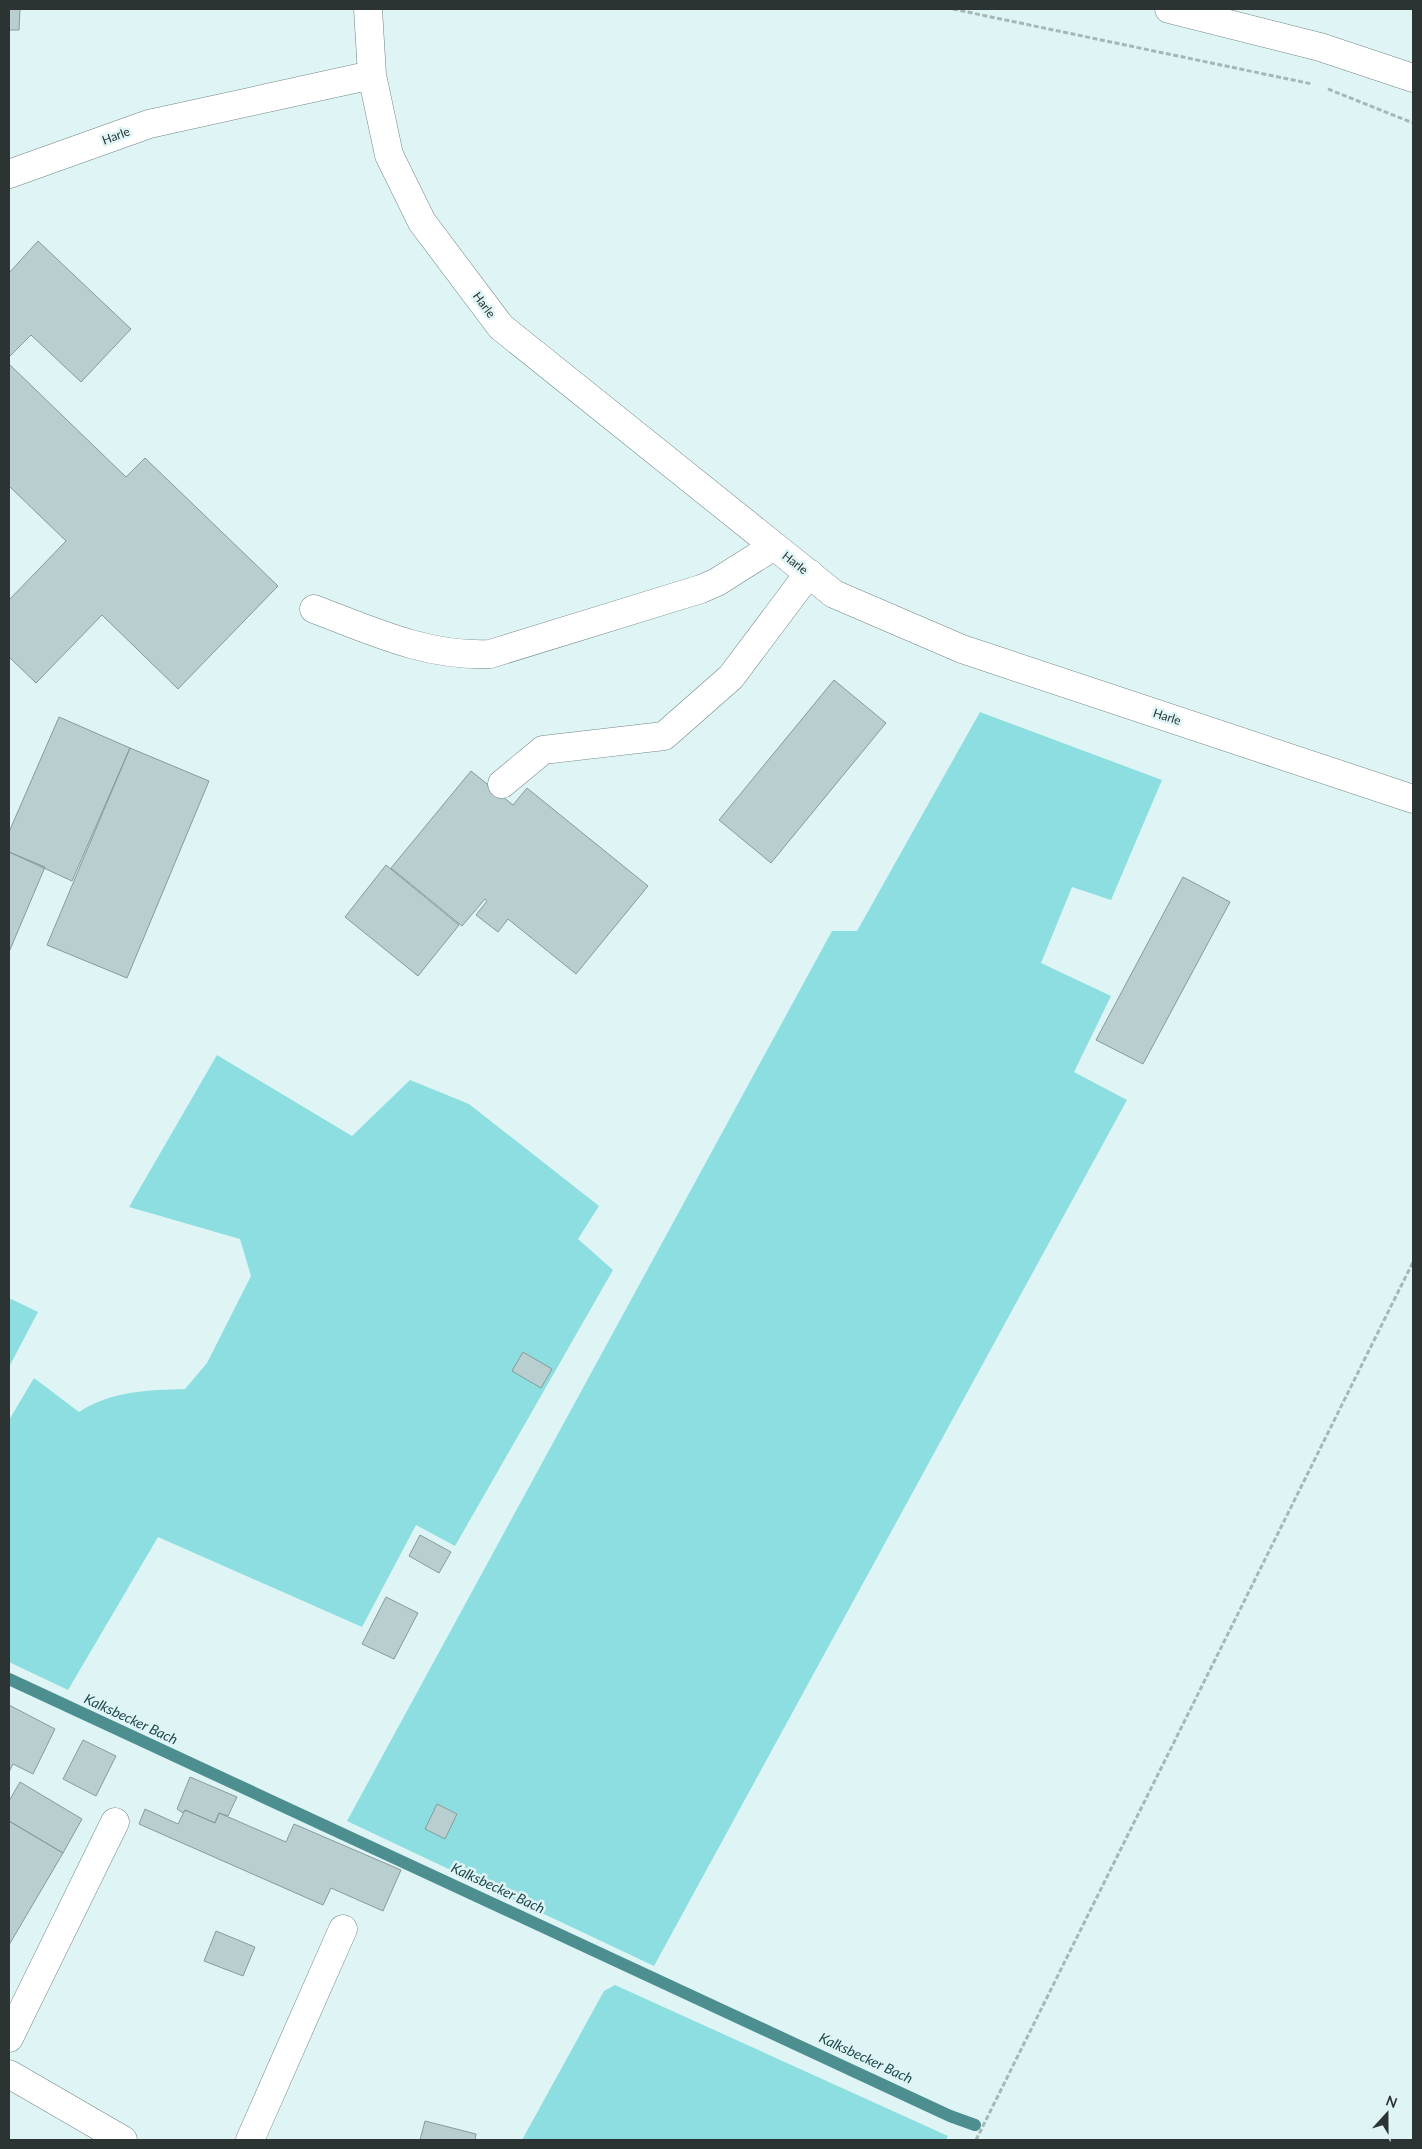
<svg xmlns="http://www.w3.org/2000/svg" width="1422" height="2149" font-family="Lato,sans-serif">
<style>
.green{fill:#8ddee0}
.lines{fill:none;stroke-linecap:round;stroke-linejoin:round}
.stream{stroke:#4d8f90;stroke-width:12}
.building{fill:#b9cece;stroke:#869b9b}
.minor-casing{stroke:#718585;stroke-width:29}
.major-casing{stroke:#718585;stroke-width:29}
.path{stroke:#a5b7b7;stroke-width:3;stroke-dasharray:5 2.5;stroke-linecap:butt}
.minor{stroke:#fff;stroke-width:28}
.major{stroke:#fff;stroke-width:28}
.labels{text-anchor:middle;stroke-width:5;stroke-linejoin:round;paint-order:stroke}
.street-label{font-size:12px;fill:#2b3333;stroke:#dff5f5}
.water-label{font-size:14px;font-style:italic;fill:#1e484a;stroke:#dff5f5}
</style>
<rect width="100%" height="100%" fill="#dff5f5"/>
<!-- green -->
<path class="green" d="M980,712l182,68 -51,120 -39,-13 -31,76 70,33 -37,76 53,28 -473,866 -307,-145 485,-890h25z
M217,1055l135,81 58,-56 59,24 130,102 -21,33 35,31 -158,276 -39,-21 -54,102 -204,-90 -90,153 -59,-28v-242l25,-42 45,34c32,-21 69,-22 106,-23l22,-26 44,-87 -11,-37 -111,-32z
M9,1298l29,14 -29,55z
M615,1985l333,151 -2,4h-424l82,-149z"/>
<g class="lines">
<!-- stream -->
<path class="stream" d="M9,1679l941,437 25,9"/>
</g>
<!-- building -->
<path class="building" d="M9,9h11l-1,21h-10z
M38,241l93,88 -50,53 -50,-47 -22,22v-84z
M9,364l117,113 19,-19 133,128 -100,103 -76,-74 -66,68 -27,-26v-57l57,-59 -57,-55z
M834,680l52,43 -115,140 -52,-43z
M59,717l71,31 -58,133 -63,-29v-20z
M130,748l79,33 -82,197 -80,-33z
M471,771l42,34 14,-17 121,98 -72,88 -68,-55 -10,13 -22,-17 11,-14 -2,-2 -23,27 -71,-58z
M9,852l36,15 -36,85z
M386,865l73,60 -41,51 -73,-59z
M1183,877l47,25 -87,162 -47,-24z
M523,1352l29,17 -11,19 -29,-17z
M420,1535l31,17 -12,21 -30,-17z
M386,1597l32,16 -24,46 -32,-15z
M9,1705l46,24 -22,45 -20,-10 -4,8z
M83,1740l33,16 -20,40 -33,-17z
M190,1777l47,20 -9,19 -9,-3 -4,10 -30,-13 -2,3 -6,-4z
M20,1782l62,37 -19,34 -54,-32v-20z
M437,1804l20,10 -12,25 -20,-10z
M145,1809l33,15 7,-14 30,13 4,-10 67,29 8,-18 107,46 -18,41 -52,-23 -8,17 -184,-81z
M9,1821l54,32 -54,92z
M216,1931l39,16 -12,29 -39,-15z
M425,2121l51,13 -1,6h-55z"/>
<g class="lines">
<defs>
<path id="minor" d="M368,9l4,66 17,80 33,67 79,105 333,267 128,55 451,150
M9,174l140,-50 223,-49
M314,609c58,22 113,48 176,45l211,-65 16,-7 57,-36
M502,784l41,-34 121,-14 67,-59 78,-104
M9,2038l106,-216
M9,2074l114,66
M250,2140l93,-211"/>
<path id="major" d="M1169,9l151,38 93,31"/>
</defs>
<!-- minor casing -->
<use href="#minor" class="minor-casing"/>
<!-- major casing -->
<use href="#major" class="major-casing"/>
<!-- path -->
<path class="path" d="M953,9l359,75
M1328,89l85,34
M976,2140l437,-878"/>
<!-- minor -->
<use href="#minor" class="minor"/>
<!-- major -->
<use href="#major" class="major"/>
</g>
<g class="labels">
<!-- street labels -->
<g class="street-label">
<text transform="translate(116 136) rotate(-20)" y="4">Harle</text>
<text transform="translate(484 305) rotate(53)" y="4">Harle</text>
<text transform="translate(795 563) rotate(38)" y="4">Harle</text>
<text transform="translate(1167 717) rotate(18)" y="4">Harle</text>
</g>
<!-- water labels -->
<g class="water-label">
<text transform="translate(131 1719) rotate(25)" y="5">Kalksbecker Bach</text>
<text transform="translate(498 1888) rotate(25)" y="5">Kalksbecker Bach</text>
<text transform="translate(866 2058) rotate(25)" y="5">Kalksbecker Bach</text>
</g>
</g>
<!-- border -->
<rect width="1422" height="2149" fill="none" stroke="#2b3333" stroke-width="20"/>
<!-- north arrow -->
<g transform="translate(1387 2114) rotate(21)" stroke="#dff5f5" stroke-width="4" paint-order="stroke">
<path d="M0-4L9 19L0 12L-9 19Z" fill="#2b3333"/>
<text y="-8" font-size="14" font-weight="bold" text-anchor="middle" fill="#2b3333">N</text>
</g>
</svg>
